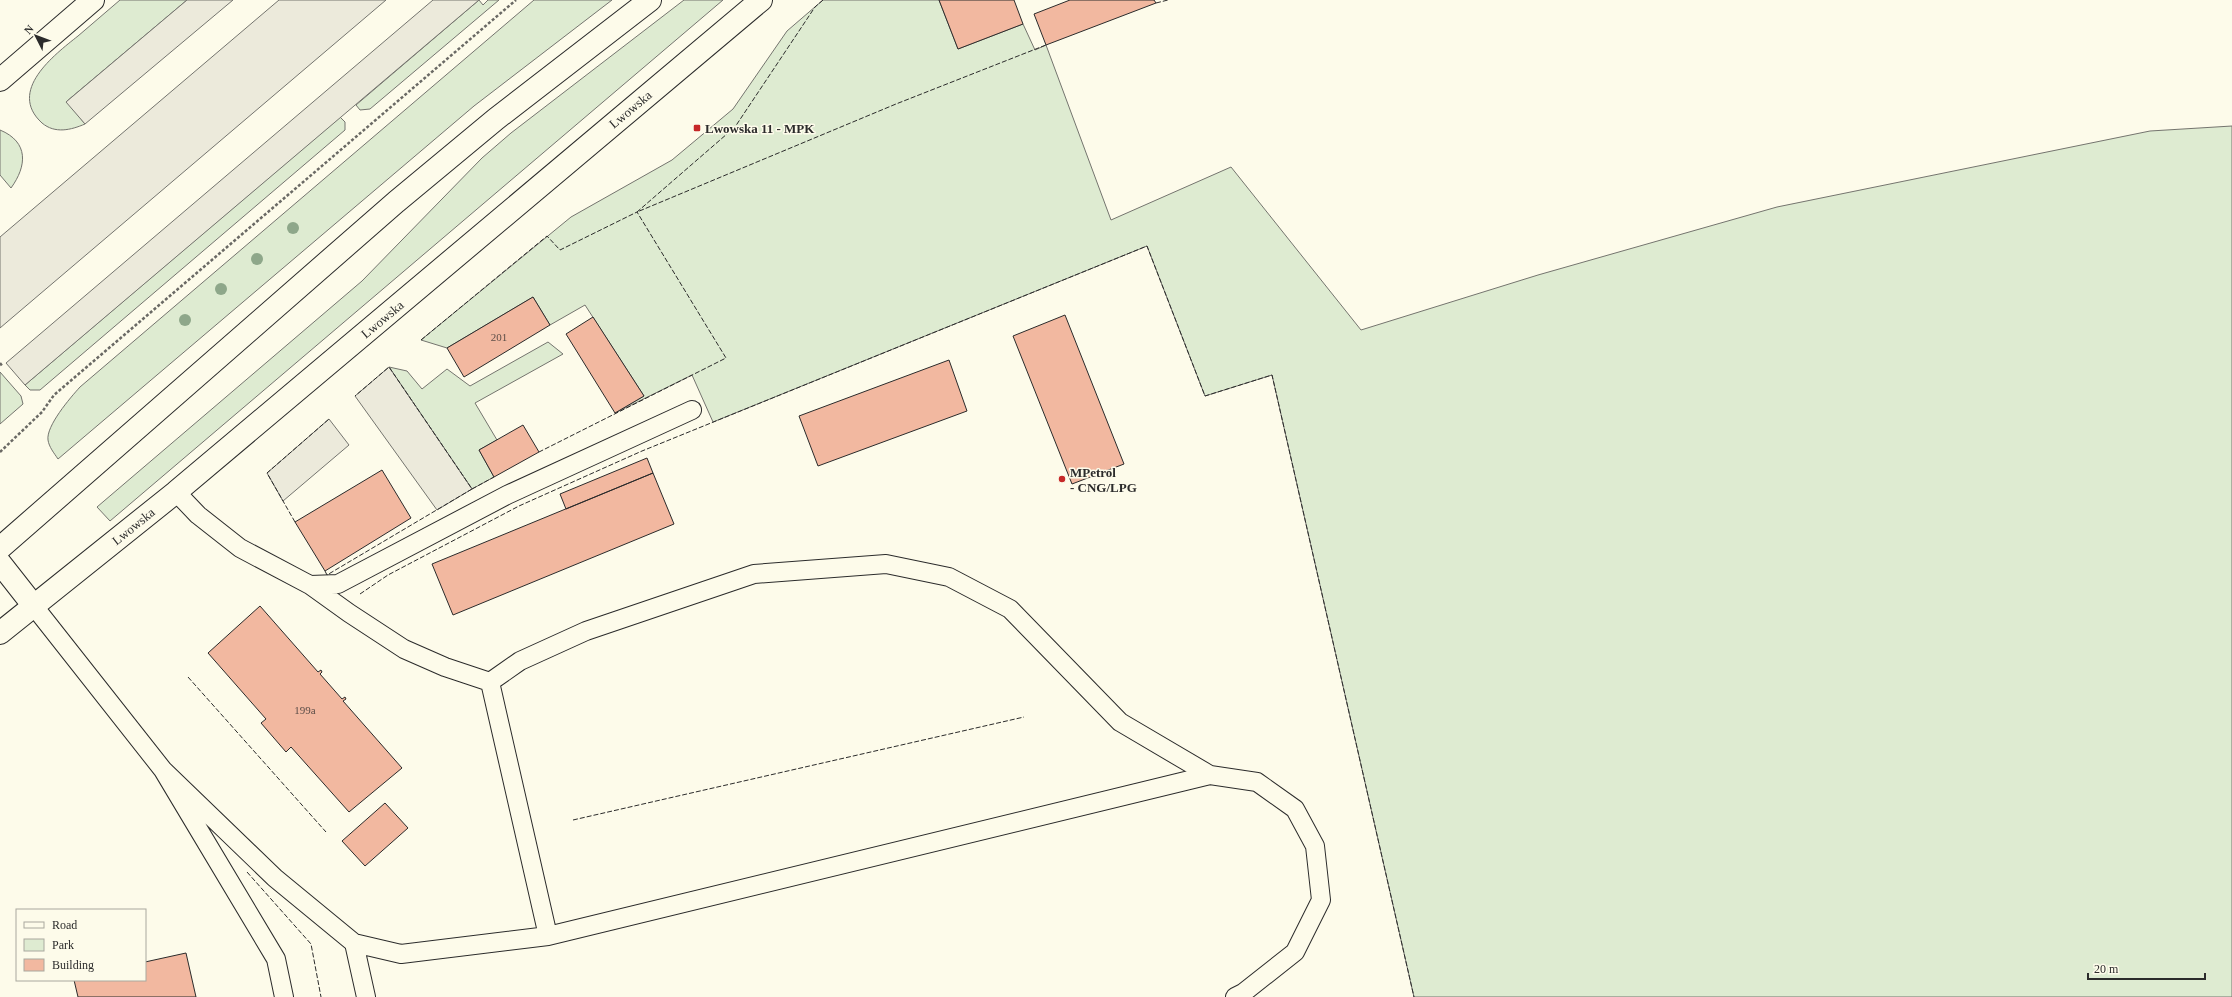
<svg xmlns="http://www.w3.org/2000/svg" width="2232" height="997" font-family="'Times New Roman',serif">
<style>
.green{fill:#deebd1;stroke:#74746e}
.parking{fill:#eceadb;stroke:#74746e}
.building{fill:#f2b8a0;stroke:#2b2b2b}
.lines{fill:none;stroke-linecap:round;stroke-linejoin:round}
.lane-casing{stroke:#2b2b2b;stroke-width:20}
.street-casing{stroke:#2b2b2b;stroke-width:24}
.primary-casing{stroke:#2b2b2b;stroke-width:24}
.path{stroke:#6a6964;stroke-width:2.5;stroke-dasharray:3 2;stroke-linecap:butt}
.lane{stroke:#fdfbea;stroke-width:18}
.street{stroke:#fdfbea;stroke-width:22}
.primary{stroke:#fdfbea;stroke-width:22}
.fence{stroke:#2b2b2b;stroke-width:1;stroke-dasharray:5 2;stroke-linecap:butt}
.tree{fill:#8ea78a}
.poi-dot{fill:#c62828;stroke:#fdfbea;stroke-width:1.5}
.labels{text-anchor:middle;stroke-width:3;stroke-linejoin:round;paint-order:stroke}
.number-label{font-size:11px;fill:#5d4e48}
.street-label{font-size:13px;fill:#2b2b2b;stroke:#fdfbea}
.poi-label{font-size:13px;font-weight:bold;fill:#2b2b2b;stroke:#fdfbea;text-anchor:start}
</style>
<rect width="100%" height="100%" fill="#fdfbea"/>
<!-- green -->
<path class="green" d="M120,0h67l-120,101 18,23c-14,6 -30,10 -43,-1 -35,-32 12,-68 36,-87 14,-12 28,-24 42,-36z
M479,0l4,5 5,-5h11l-129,109 -10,1 -4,-5z
M534,0h78l-138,106 -416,353c-4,-6 -9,-12 -10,-19 -2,-14 22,-42 32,-53z
M684,0h39l-613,521 -13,-14 265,-226 120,-123 29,-25z
M823,0h116l19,49 65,-25 12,26 11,-5 65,175 120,-53 130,163 177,-55 239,-68 373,-76 82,-5v871h-818l-142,-622 -67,21 -58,-150 -434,176 -21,-47 -77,38 29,-17 -59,-91 -35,20 -17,-28 -86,51 -26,-8 150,-123 101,-57 61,-51 54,-78z
M340,117l5,5v8l-305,260h-10l-5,-5z
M0,130c29,12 27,36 11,58l-11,-13z
M548,342l15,12 -88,49 22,37 -18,10 15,27 -22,12 -83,-122 18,4 15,18 25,-20 23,17z
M0,372l21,24 2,8 -23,20z"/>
<!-- parking -->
<path class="parking" d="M187,0h46l-148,124 -19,-22z
M279,0h107l-386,328v-91z
M433,0h46l-454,385 -19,-22z
M389,367l83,122 -35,21 -82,-114z
M329,419l20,26 -66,56 -16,-28z"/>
<!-- building -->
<path class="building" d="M939,0h75l9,24 -65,25z
M1070,0h84l2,3 -110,42 -12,-31z
M533,297l17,28 -86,52 -17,-29z
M1065,315l59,149 -52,20 -59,-148z
M593,317l51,79 -29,17 -49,-79z
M949,360l18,51 -149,55 -19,-50z
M523,425l16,27 -45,25 -15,-27z
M647,458l6,15 -87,36 -6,-15z
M382,470l29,48 -86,53 -30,-49z
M653,473l21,51 -221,91 -21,-51z
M260,606l58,66 3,-2 1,2 -2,2 22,25 3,-2 1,2 -3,2 59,67 -53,44 -58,-65 -5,5 -25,-29 5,-4 -58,-66z
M385,803l23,25 -43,38 -23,-25z
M186,953l10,44h-118l-4,-17h71v-18z"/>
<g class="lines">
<defs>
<path id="lane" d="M176,492l22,23 42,33 70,37 39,28 55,36 41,18 45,15
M310,585l28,-1 169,-89 185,-85
M33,605l130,165 113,189 8,38
M163,770l112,108 79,65 47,11 147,-18 662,-161 47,7 38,27 20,37 6,54 -26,52 -52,41 -8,4
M548,936l-58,-254 30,-21 66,-30 168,-57 132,-10 63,13 61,32 110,113 90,53
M354,943l12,54"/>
<path id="street" d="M0,80l93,-80
M0,563l33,42"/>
<path id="primary" d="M0,548l396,-346 100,-83 154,-119
M0,633l176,-141 585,-492"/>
</defs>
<!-- lane casing -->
<use href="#lane" class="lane-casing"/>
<!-- street casing -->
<use href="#street" class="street-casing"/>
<!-- primary casing -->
<use href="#primary" class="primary-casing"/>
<!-- path -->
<path class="path" d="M0,363l3,4
M0,452l42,-40 12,-17 462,-395"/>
<!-- lane -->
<use href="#lane" class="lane"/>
<!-- street -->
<use href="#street" class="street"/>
<!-- primary -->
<use href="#primary" class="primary"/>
<!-- fence -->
<path class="fence" d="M823,0l-8,7 -80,120 -98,85 259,-108 150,-59
M1156,3l12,-3
M421,340l126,-104 13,14 77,-38 89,146 -187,94
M472,489l22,-12
M295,522l-28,-49 62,-54
M325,571l2,4 145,-86 -83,-122 -34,29
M360,594l28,-19 131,-69 123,-55 505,-205 58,150 67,-21 142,622
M188,677l138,155
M573,820l451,-103
M247,872l64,72 10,53"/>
</g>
<!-- trees -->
<g class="tree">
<circle cx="293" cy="228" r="6"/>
<circle cx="257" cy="259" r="6"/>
<circle cx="221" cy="289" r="6"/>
<circle cx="185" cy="320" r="6"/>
</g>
<!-- markers -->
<g class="poi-dot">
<rect x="693" y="124" width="8" height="8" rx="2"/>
<circle cx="1062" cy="479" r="4"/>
</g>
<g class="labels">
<!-- number labels -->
<g class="number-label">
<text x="499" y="341">201</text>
<text x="305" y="714">199a</text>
</g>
<!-- street labels -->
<g class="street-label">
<text transform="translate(630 109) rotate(-40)" y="5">Lwowska</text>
<text transform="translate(382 319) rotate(-40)" y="5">Lwowska</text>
<text transform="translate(133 526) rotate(-39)" y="5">Lwowska</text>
</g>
<!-- poi labels -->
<g class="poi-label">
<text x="705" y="133">Lwowska 11 - MPK</text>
<text x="1070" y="477">MPetrol<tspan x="1070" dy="15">- CNG/LPG</tspan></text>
</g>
</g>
<!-- legend -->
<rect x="16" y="909" width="130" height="72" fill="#fdfbea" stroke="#a9a89e"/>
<rect x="24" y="922" width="20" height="6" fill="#fdfbea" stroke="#a9a89e"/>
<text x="52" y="929" font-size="12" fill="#2b2b2b">Road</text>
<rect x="24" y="939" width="20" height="12" fill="#deebd1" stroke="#a9a89e"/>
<text x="52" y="949" font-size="12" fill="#2b2b2b">Park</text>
<rect x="24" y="959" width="20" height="12" fill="#f2b8a0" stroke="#a9a89e"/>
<text x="52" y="969" font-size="12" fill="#2b2b2b">Building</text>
<!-- north arrow -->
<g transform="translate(36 36) rotate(312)" stroke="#fdfbea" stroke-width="3" paint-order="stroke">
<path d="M0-3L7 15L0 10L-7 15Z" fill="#2b2b2b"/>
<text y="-6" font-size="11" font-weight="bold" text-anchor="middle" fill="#2b2b2b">N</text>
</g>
<!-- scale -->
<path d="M2088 973v6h117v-6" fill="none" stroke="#2b2b2b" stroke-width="2"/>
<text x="2094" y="973" font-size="12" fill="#2b2b2b" stroke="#fdfbea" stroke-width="3" paint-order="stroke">20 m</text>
</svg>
